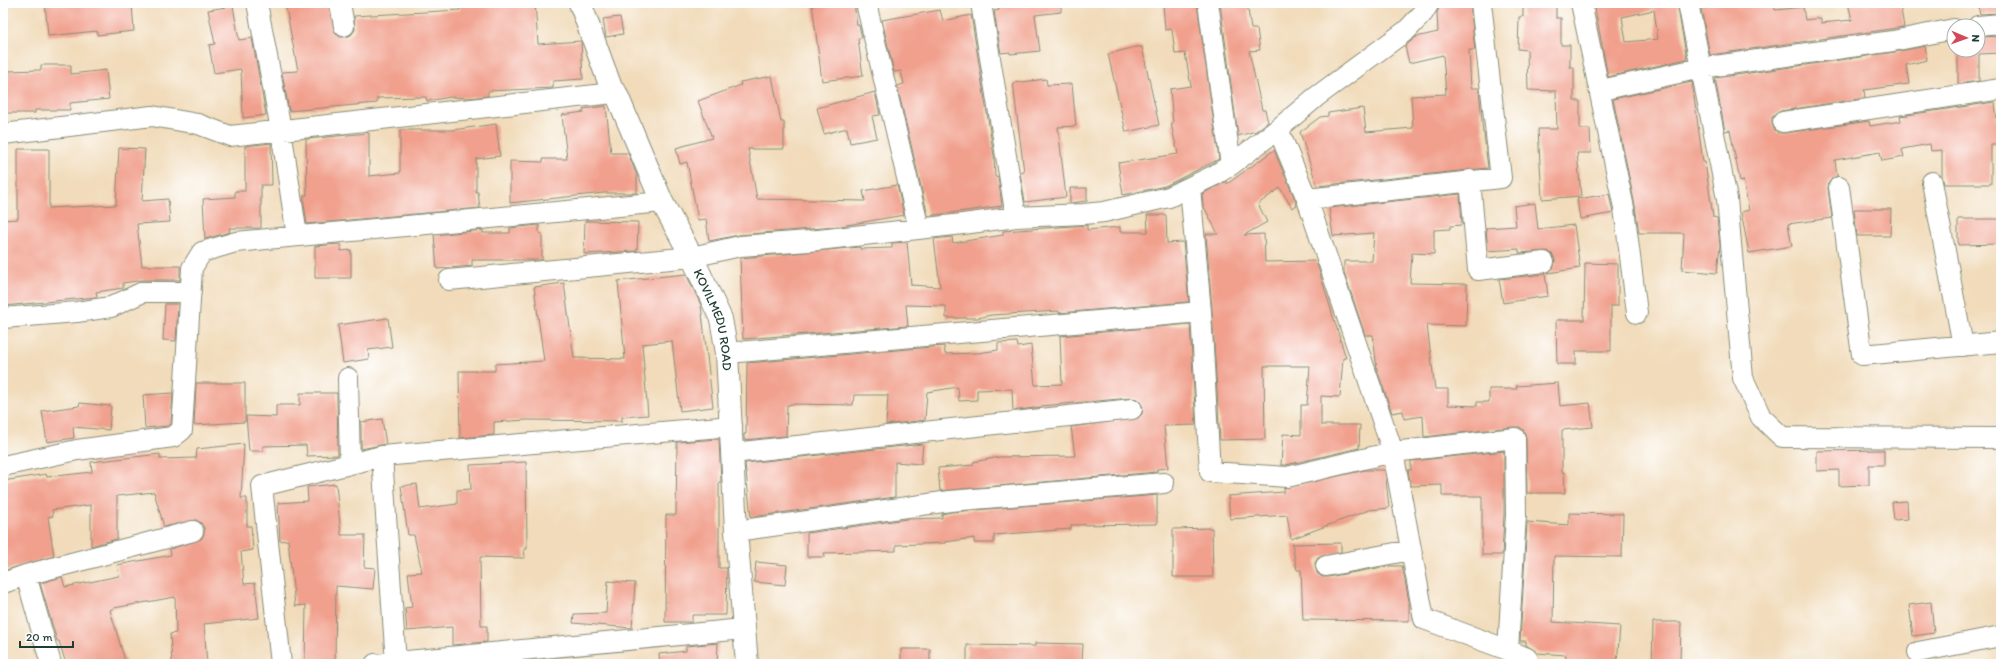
<svg xmlns="http://www.w3.org/2000/svg" width="2004" height="667" font-family="Itim,sans-serif">
<style>
.building{fill:#f1a08d;fill-rule:evenodd}
.lines{fill:none;stroke-linecap:round;stroke-linejoin:round}
.minor-casing{stroke:#888c77;stroke-width:22}
.tertiary-casing{stroke:#888c77;stroke-width:24}
.minor{stroke:#fff;stroke-width:20}
.tertiary{stroke:#fff;stroke-width:22}
.labels{text-anchor:middle;stroke-width:3;stroke-linejoin:round;paint-order:stroke}
.street-label{font-size:13px;fill:#1f3d34;stroke:#fff}
</style>
<rect width="100%" height="100%" fill="#fff"/>
<filter id="ink" filterUnits="userSpaceOnUse"><feTurbulence type="fractalNoise" baseFrequency=".025" numOctaves="2"/><feDisplacementMap in="SourceGraphic" scale="8" xChannelSelector="R" yChannelSelector="G"/><feConvolveMatrix kernelMatrix="1 2 1 2 8 2 1 2 1" color-interpolation-filters="sRGB"/></filter>
<filter id="wash" filterUnits="userSpaceOnUse"><feTurbulence type="fractalNoise" baseFrequency=".012" numOctaves="4" result="noise"/><feDisplacementMap in="SourceGraphic" scale="16" xChannelSelector="R" yChannelSelector="G"/><feGaussianBlur stdDeviation="0.9" result="paint"/><feColorMatrix in="noise" values="0 0 0 0 0 0 0 0 0 0 0 0 0 0 0 0 0 1.4 0 .05"/><feComposite in="paint" operator="in"/></filter>
<g filter="url(#wash)">
<rect width="100%" height="100%" fill="#f1dbba"/>
<g id="blocks">
<!-- building -->
<path class="building" d="M45,3h87l2,28 -37,4v-4l-49,5z
M285,3h44l6,30 5,4h6l5,-2 4,-5 -1,-14 106,-6v-7h75l3,41 43,-3 2,38 -30,2v7l-65,3v5l-19,2 -18,-1 -24,4 -1,-4 -49,1v5l-88,8 -7,-39 16,-1z
M812,3h42l3,22h2l3,13 -4,1 5,37 -41,5z
M999,3h62v9l-26,3 5,36 -30,3v-2l-9,1 -7,-42 5,-1z
M1163,3h34l22,156 -54,27 -42,9 -5,-32 60,-9 -7,-30 2,-1 -3,-34 21,-3 -6,-33 -10,1 -3,-25 -7,1z
M1220,3h27l4,26h6l3,21 -11,1 13,59h3l3,12 -12,9 -18,5z
M1470,3l5,47h-6l2,38h8l4,45h1l4,35 -171,18 -17,-54 20,-15 8,-1v-3l35,-5 3,24 47,-4 -2,-32 35,-2 -3,-39 -34,8 -4,-17 11,-9 22,-5 -1,-19 3,-8z
M1523,3h33v15h5v27h9v22h4v34h6v28h10l1,24h-14l4,43 -39,3 -4,-70h19l-1,-38 -28,-1 -1,-40 -9,-1 1,-32h4z
M1594,3h83l10,56 -79,18zM1654,10l4,29 -32,3 -4,-25z
M1700,3h74l1,7 28,-3 2,13 16,-2v5l31,-3 -4,-17h52l4,24 -194,28z
M1977,3h24v10l-21,1z
M233,6l6,34 13,-2 14,77 -23,3 -2,-49 -27,4 -5,-28 6,-1 -7,-34z
M940,10l3,11 28,-6 23,141 1,21 3,-1 4,30 -74,10 -31,-130 7,-2 -3,-13 -7,1 -12,-52z
M620,17l3,17 -17,3 -3,-18z
M2001,36v17l-22,1v27l-21,3v-34h20v-13z
M1925,46l2,14 -21,5 3,19 -45,6 1,8 -84,13 -9,6v6l2,6 4,4h7l84,-12 1,5 31,-5 -1,-5 95,-14 4,43h-8v39h-47l-2,-8v-26l-11,1 -1,-7 -28,5 2,8 -22,4 -2,-9 -45,8 2,16 -8,6 -1,6 4,30 -44,6 4,22 -43,7 -8,-41 8,-2 -6,-30 -3,1 -10,-51 -5,1 -10,-53 180,-26z
M1136,47h6l17,78 -33,7 -18,-78z
M41,65h30v9l35,-4 3,29 -39,4v7h-35v3h-29v-42l35,-1z
M772,76l9,46h3v27h-36l9,50 108,2 -2,-10 34,-6 7,30 -69,12 -96,8 -30,6 -3,-22 -8,1 -11,-58 -7,2 -4,-16 36,-10 -14,-37 43,-16 -1,-3z
M1046,79l1,6 25,-1 4,42 -18,1 8,70 -41,5 -5,-29 4,-1 -11,-89z
M1692,82l11,80h2l8,55 4,1 3,27 -3,28 -35,-3 2,-37h-45l-4,-27 -22,-107z
M875,92l5,23 -8,1 5,22 -27,5 -3,-15 -23,6 -7,-26z
M606,106l5,47h17l9,23v17h-33l-94,10v-42l33,1v-3h24l-5,-44 22,-3 -1,-3z
M496,124l4,32 -24,3v33h2l2,16 -173,16 -3,-20v-9h3l-1,-56 63,-6v43l31,-3v-43h52z
M271,143l1,42h-11v43h-32l1,4 -25,7 -2,-40 32,-2v-6h10v-45z
M119,148l26,1 -3,52 26,-2 2,23 -33,2 5,42h38v14h-37l-20,3v5l-27,4 1,5 -94,9v-86l15,-1v-70h31v59l67,-3z
M1274,150l23,55 -5,3 -12,-20 -22,16 9,18 -23,13 20,-1 1,28 51,-1 30,97h-3l-3,39 -19,-1v29h39l-1,23 -73,17h-5l2,-31 18,1v-30h6l3,-39h-46l1,73 -45,1 -8,-129 -6,-77h12l-15,-29 -1,-11 25,-13v3z
M1070,188h17v13l-17,2z
M1460,194l2,31 -12,1v3l-16,1v24l-22,-1 -2,30 57,1 -1,42 -39,-1 8,64h13v16l29,1v-4h12v-13h28l-1,-3 42,-3 2,23 30,-3 3,24 -31,3v42h2l1,21h-38l-1,-55 -2,-7 -4,-4h-6l-90,10 -1,-21 -19,3 -1,-8 -11,2 -15,-43 -4,-35h-8l-21,-63v-11h28l2,-28 -41,3 -4,-28z
M1609,194l4,19 -33,6 -3,-20z
M1535,203l3,26 36,-4 6,43 -32,5 6,-6 1,-6 -2,-6 -5,-4 -29,2v-4l-31,2 -2,-23 30,-2 -2,-20z
M1854,209h37l-1,27h-33z
M1147,215h19l1,28 16,-1 6,60 -130,11v-2l-68,4 -13,3h-32v-12l-40,-1 2,21 -165,13 -3,-81 120,-11v2l32,-1v-5l15,-1 4,43 29,2 -6,-48 18,-2 1,6 50,-8v-4l84,-6v5l33,-3v5h28z
M1958,219h43v25l-43,1z
M585,221l53,1 -1,29 -53,3z
M539,225v8l3,1v26h-70v6l-35,3 -3,-34 49,-5v3h27v-5z
M341,244v7l10,-1v28h-36v-32z
M1585,263l33,1v42h-7v45h-35v13h-19l-1,-44h28z
M686,274l15,31 12,102 -33,4 -8,-70 -30,3 6,71 -26,2v4l-95,-1 -33,2v13l-34,3 -1,-67h36v-7l49,-3 -10,-74 30,-4 10,75 51,1 -7,-78z
M1545,274l3,22 -45,7 -4,-24z
M165,304h13l-2,37 -13,-1z
M388,318l4,29 -24,3 1,9 -26,4 -5,-38z
M1190,324l6,101 -32,1 4,42 -11,1v3l-217,19 -2,-23 35,-3v-3l27,-5 75,-1 -4,-29 67,-9 4,-4 1,-7 -6,-8 -6,-1 -90,8v1l-28,4 -1,-22 -35,1v10l-18,1 -1,-14 -31,5 -2,28 -39,5 2,-30h-34l-1,10 -63,-1v1h-3l-1,31 -42,4v-6h2l1,-71 197,-17 1,8 33,-1 20,-3v-7l19,-1 1,5 13,-2 4,40 27,-1 -2,-48z
M196,383h49v39l-51,3z
M173,393l-2,31 -3,2 -23,2 -2,-33z
M300,393h37l1,62 -31,1 -1,-11 -43,1v5h-14l-3,-35 30,1v-12h24z
M80,403l31,3 -2,24 -36,-3 1,11 -27,4 -5,-31 37,-5z
M382,419l4,25 -25,5v-27z
M719,439l2,43h-2v86h8l-1,47h-34v7h-27l1,-107h10l1,-73z
M244,444l-3,54h6v28h4l2,24 -12,2 3,32 11,-1 4,35 -55,6 3,40h-35l-2,-30 6,-1 -1,-36 -61,11 -4,2 16,54h-60l-7,-23h-2l-17,-58 22,-6 3,10 54,-11 -2,-11 54,-10 -1,-6 31,-10 3,-5v-6l-3,-5 -5,-3 -32,7 -10,-35 -37,4v43l-26,7v-41l-39,5 1,6 -5,1 6,39 -51,15v-90l43,-7 1,3 45,-5 -1,-10 69,-8v5l36,-1 1,-9z
M923,444l-2,20 -26,-2v35l-144,20 -6,-54z
M1884,450v15h-15v20l-30,1v-16l-22,1v-20z
M1504,451v64l-2,40h-20v-59h-40v-11l-31,1 -3,-16h3v-9z
M526,462l1,87h-3l1,9 -45,-1 1,69h6v16l-35,3v-18l-45,4 -2,-23 7,-1 -4,-34 14,-1 -8,-37h-6l-7,-49 16,-2 3,25 37,-5v-14l14,-1 -1,-24z
M1365,470h20l4,38 -20,2 -78,29 -4,-24 -57,4 -2,-23 56,-4v-4z
M336,484l5,51h24l-1,32 11,1 -2,21 -37,-3 -1,78h-30l1,-59 -11,1 -7,-66 -8,1 -2,-38 30,-2 -1,-14z
M1157,495v29l-86,1v4l-77,6v8h-20v-5l-29,4v1l-49,2v6l-72,2 1,4h-18v-24l100,-14 35,-1v-4l9,-2z
M1907,501l1,18 -14,1 -2,-18z
M1569,513l54,1 -1,43 -68,-1 -1,66 67,4 -3,38h-52l1,-9 -29,-2 -11,-8v-4h-6l7,-119 42,3z
M1212,528l1,49h-40v-48z
M1341,543v9l-23,6 -3,5 2,10 5,4h6l60,-11h14l7,35v20l-106,-1 -2,-50h-4l-5,-26z
M756,562l31,3 -2,20 -31,-3z
M608,581l27,2 -3,45 -59,-5 1,-9 32,-1z
M1931,602l3,31 -21,3 -4,-31z
M1653,622h28l-1,42h-28z
M718,643l-1,21h-57l-1,-10 27,-3v-5z
M1035,643l48,1 -1,20h-115v-19l68,1z
M901,649h29v15h-29z"/>
</g>
</g>
<g filter="url(#ink)">
<use href="#blocks" fill-opacity="0" stroke="#888c77" stroke-width="1"/>
<g class="lines">
<defs>
<path id="minor" d="M257,3l24,127 16,106
M340,3l4,23
M866,3l53,226
M981,3l35,214
M1208,3l23,162
M1581,3l43,205 13,105
M1688,3l39,196 16,179 18,39 21,20 219,1
M1978,26l23,-2
M1601,90l100,-22 192,-27 61,-12
M1783,122l218,-33
M1278,129l29,70 86,253 31,167 84,31 19,8 3,6
M3,134l149,-18 46,8 32,12 383,-43
M1470,180l8,90 66,-8
M1932,182l31,164
M1190,187l11,125 9,160 77,5 106,-25 122,-14 1,77 -8,135
M1839,187l23,168 139,-13
M1307,199l194,-21 -20,-175
M449,280l243,-23 48,-11 69,-5 154,-17 53,-7 68,-3 20,-2 65,-15 46,-22 16,-10 47,-36 38,-32 91,-67 16,-17 6,-10
M3,318l74,-6 34,-5 32,-15h48
M727,353l474,-41
M348,378l2,86
M733,453l399,-44
M382,456l14,208
M3,466l74,-16 96,-13 9,-7 10,-162 10,-16 34,-10 426,-40
M736,531l214,-30 214,-18
M1326,566l85,-16
M26,575l25,89
M3,583l23,-8 167,-44
M1918,652l83,-16
M281,664l-19,-178 120,-30 350,-30
M375,664l368,-35"/>
<g id="tertiary">
<path id="s1" d="M580,3l33,90h3l46,109 30,55 29,62 6,34 9,178 11,133"/>
</g>
</defs>
<!-- minor casing -->
<use href="#minor" class="minor-casing"/>
<!-- tertiary casing -->
<use href="#tertiary" class="tertiary-casing"/>
<!-- minor -->
<use href="#minor" class="minor"/>
<!-- tertiary -->
<use href="#tertiary" class="tertiary"/>
</g>
</g>
<g class="labels">
<!-- street labels -->
<g class="street-label">
<text dy="5" stroke="none"><textPath href="#s1" startOffset="347">KOVILMEDU ROAD</textPath></text>
</g>
</g>
<!-- margin -->
<rect width="2004" height="667" fill="none" stroke="#fff" stroke-width="16"/>
<!-- north arrow -->
<g transform="translate(1966 38) rotate(92)"><circle r="19" fill="#ffffff" stroke="#a5b1ae"/>
<path d="M0-3L7 15L0 10L-7 15Z" fill="#d1495b"/>
<text y="-6" font-size="11" font-weight="bold" text-anchor="middle" fill="#1f3d34">N</text>
</g>
<!-- scale -->
<path d="M20 641v6h53v-6" fill="none" stroke="#1f3d34" stroke-width="2"/>
<text x="26" y="641" font-size="12" fill="#1f3d34" stroke="#ffffff" stroke-width="3" paint-order="stroke">20 m</text>
</svg>
